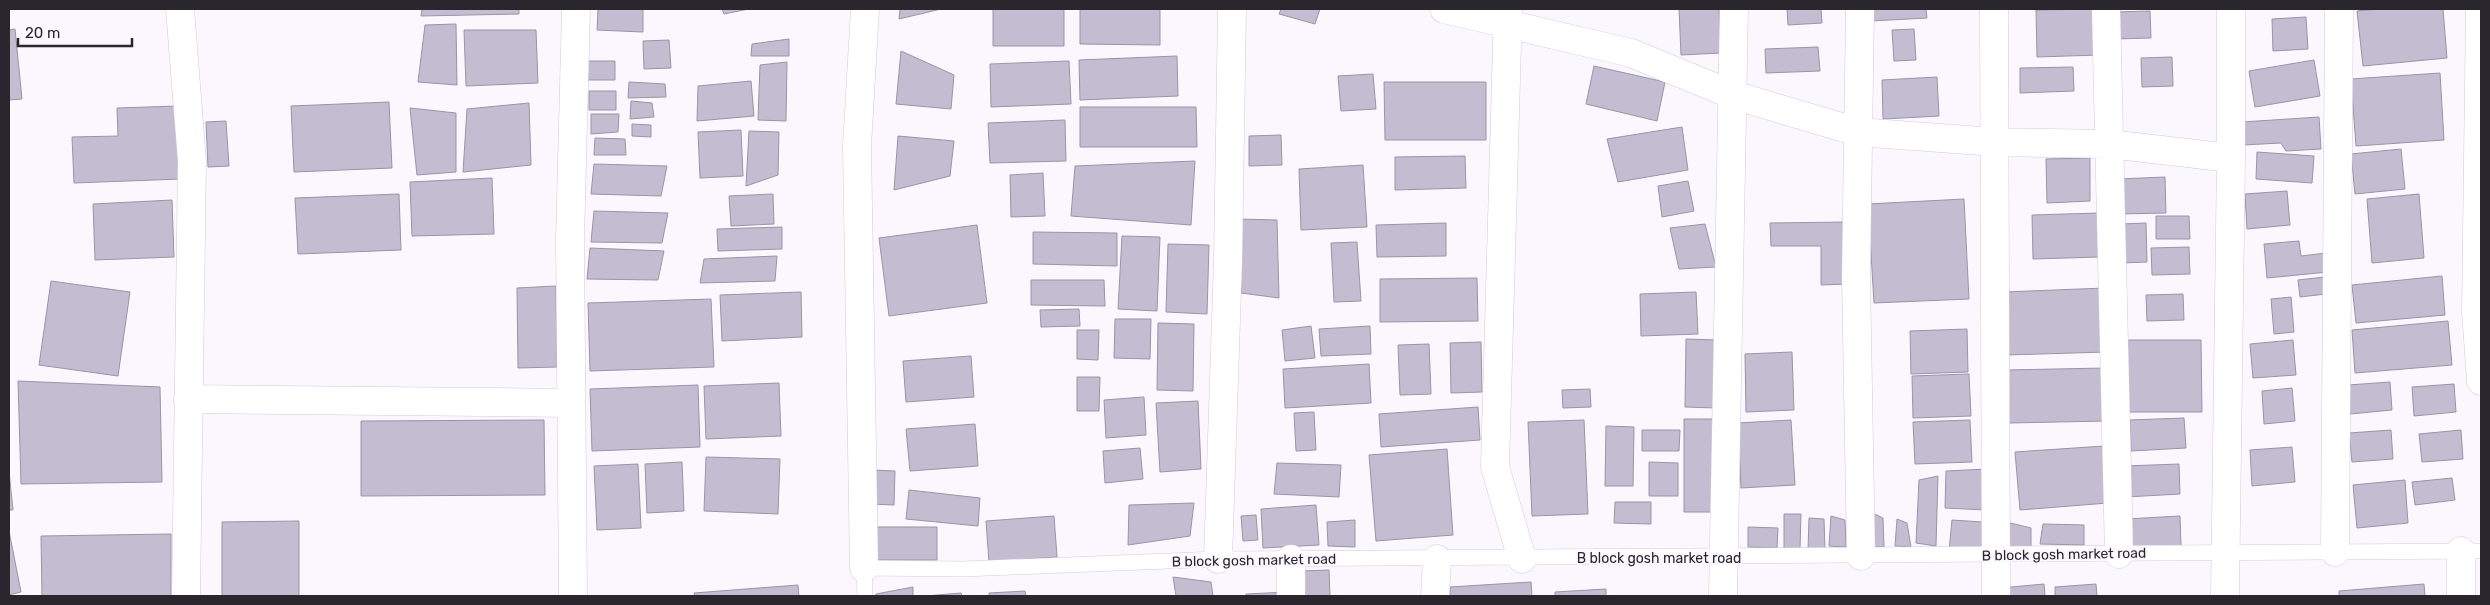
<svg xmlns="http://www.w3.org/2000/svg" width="2490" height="605" font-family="Rubik,sans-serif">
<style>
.building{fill:#c3bdd1;stroke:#9994a6}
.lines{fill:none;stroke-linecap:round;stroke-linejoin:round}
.service-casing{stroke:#d3c9dc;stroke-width:16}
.minor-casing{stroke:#d3c9dc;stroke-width:29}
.service{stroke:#fff;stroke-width:15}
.minor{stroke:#fff;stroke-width:28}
.labels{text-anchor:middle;stroke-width:4;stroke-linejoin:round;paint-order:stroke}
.street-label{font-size:14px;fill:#2a262d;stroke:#fbf7ff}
</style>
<rect width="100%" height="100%" fill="#fbf7ff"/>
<!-- building -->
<path class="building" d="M422,9h97v5l-98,2z
M598,9h45v23l-46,-2z
M722,9h27l-25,5z
M900,9h41l-42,10z
M993,9h71v37h-71z
M1080,9h80v36l-80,-1z
M1281,9h39l-5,15 -36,-10z
M1679,9h40l2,44 -40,2z
M1787,9h34l1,14 -34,2z
M1870,9h56l1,9 -56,3z
M2097,9l2,46 -62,2 -1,-47z
M2379,9h64l4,49 -84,8 -6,-55z
M2150,11l1,27 -36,1 -1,-27z
M2306,17l2,32 -35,2 -1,-32z
M456,24l1,61 -39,-3 7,-57z
M15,29l7,70 -13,1v-70z
M1914,29l2,31 -22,1 -2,-31z
M464,30h72l2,53 -72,3z
M789,39v17h-38l1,-12z
M669,40l2,28 -27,1 -1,-28z
M1818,47l2,24 -54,2 -1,-24z
M901,51l53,24 -3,34 -55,-5z
M1177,56l1,40 -98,4 -1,-40z
M2172,57l1,29 -31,1 -1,-29z
M2314,60l6,36 -65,11 -6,-36z
M588,61h27v19h-27z
M1069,61l2,43 -80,3 -1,-43z
M787,62l-1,59 -28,-1 2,-55z
M1594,66l71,16 -8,39 -71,-17z
M2073,67l1,24 -54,2v-25z
M2440,73l4,67 -88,6 -5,-67z
M1373,74l3,35 -35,2 -3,-35z
M1937,77l2,39 -56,3 -1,-39z
M751,81l3,35 -57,5 1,-35z
M629,82l36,2 1,13 -38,1z
M1384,82h102v58h-101z
M589,91h27v19h-27z
M631,101l21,2 2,14 -24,2z
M389,102l3,66 -98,4 -3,-66z
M529,103l2,62 -68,7 4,-63z
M178,106l3,73 -107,4 -2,-46 46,-1 -1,-28z
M1080,107h116l1,40h-117z
M410,108l46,5v59l-39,3z
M591,114h28l-1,18 -27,2z
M2319,117l2,32 -35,2 -5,-8 -38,2 -1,-23z
M1065,120l1,41 -76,2 -2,-40z
M226,121l3,45 -21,1 -2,-45z
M632,124l19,1v12l-19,-1z
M1682,127l6,43 -70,12 -11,-43z
M741,130l2,46 -43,2 -2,-46z
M749,131l30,1 -1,43 -32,11z
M1281,135l1,30 -33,1v-30z
M898,136l56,5 -4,35 -56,14z
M595,138l30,1 1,16h-32z
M2401,149l4,40 -50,5 -4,-40z
M2257,152l57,4 -2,27 -56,-4z
M1465,156l1,32 -71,2v-33z
M2090,158v43l-43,2 -1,-44z
M1195,161l-4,64 -120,-9 4,-50z
M594,164l73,2 -6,30 -70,-2z
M1363,165l4,62 -66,3 -2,-61z
M1043,173l2,43 -34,1 -1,-42z
M2165,177l1,36 -47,1 -1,-35z
M492,178l2,56 -82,2 -2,-54z
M1688,181l6,30 -32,6 -4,-31z
M2287,191l3,34 -43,4 -2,-35z
M399,194l2,56 -103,4 -3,-56z
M773,194l1,30 -43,2 -2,-30z
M2419,194l5,64 -52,5 -5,-64z
M1964,199l5,100 -95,4 -6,-99z
M172,200l2,57 -79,3 -2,-56z
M594,211l74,2 -6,30 -71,-1z
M2099,213v44l-66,2 -1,-44z
M2156,216h33l1,23h-34z
M1239,219l38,1 2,78 -38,-5z
M1847,222l1,62 -27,1v-39h-50l-1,-23z
M1446,223v33l-69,1 -1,-32z
M2146,223l1,39 -26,1v-39z
M1705,224l11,43 -37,2 -9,-41z
M977,225l10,78 -98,13 -10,-78z
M782,227v22l-64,2 -1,-22z
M1033,232l84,1v33l-84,-2z
M1122,236l38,1 -3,74 -39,-2z
M2299,241l2,15 25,-3 2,19 -61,6 -3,-34z
M1357,242l4,59 -27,1 -3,-59z
M1168,244l41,1 -2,69 -41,-2z
M2189,247l1,27 -38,1 -1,-27z
M590,248l74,3 -6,29 -71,-1z
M777,256l-2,25 -75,2 4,-24z
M2442,276l3,39 -89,8 -4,-38z
M2325,277l1,17 -26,3 -2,-17z
M1477,278l1,43 -98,1v-43z
M1031,280h73l1,26 -74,-1z
M51,281l79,11 -12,84 -79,-11z
M556,286l1,81 -39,1 -1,-80z
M2105,288l2,64 -101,3 -2,-63z
M801,292l1,45 -80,4 -2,-46z
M1696,292l2,42 -57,2 -1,-42z
M2183,294l1,26 -37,1 -1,-26z
M2291,297l3,35 -20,2 -3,-35z
M711,299l3,68 -124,4 -2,-68z
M1079,309l1,17 -39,1 -1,-17z
M1115,319h36l-1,40 -36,-1z
M2448,321l4,44 -97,8 -3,-43z
M1158,323l36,1 -1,67 -36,-1z
M1311,326l4,32 -30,3 -3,-31z
M1370,326l1,28 -50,2 -2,-27z
M1967,329l1,43 -57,2 -1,-43z
M1077,330h22l-1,30 -21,-1z
M1686,339l32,1 -2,68 -31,-1z
M2126,340h75l1,72h-76z
M2293,340l3,35 -43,3 -3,-34z
M1481,342l1,50 -31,1 -1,-50z
M1429,344l2,50 -31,1 -2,-50z
M1792,352l2,58 -48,2 -1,-58z
M971,356l3,41 -68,5 -3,-41z
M1369,364l2,39 -86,5 -2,-39z
M2105,368l2,53 -98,2 -2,-53z
M1969,374l2,42 -58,2 -1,-42z
M1077,377h23l-1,34h-22z
M18,381l142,6 2,95 -141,2z
M2390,382l2,28 -42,4 -2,-29z
M779,383l2,53 -75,3 -2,-53z
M2454,384l2,28 -42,4 -2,-29z
M698,385l2,62 -108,4 -2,-62z
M2292,388l3,33 -31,3 -2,-33z
M1590,389l1,18 -28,1 -1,-18z
M1144,397l2,38 -40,3 -2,-38z
M1198,401l3,68 -41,3 -4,-69z
M1478,407l2,33 -99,7 -2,-33z
M1314,412l2,38 -20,1 -2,-38z
M2184,418l2,30 -55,3 -1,-31z
M1684,419h32l-1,93h-31z
M544,420l1,75 -184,1v-75z
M1584,420l4,94 -56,2 -4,-94z
M1791,420l4,65 -54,3 -3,-65z
M1970,420l2,42 -57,2 -2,-42z
M975,424l3,42 -68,5 -4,-42z
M1606,426l28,1 -1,59h-28z
M1642,430h38l-1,21h-37z
M2391,430l2,29 -41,3 -3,-29z
M2461,430l2,29 -41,3 -3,-28z
M2104,446l4,57 -88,7 -5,-58z
M2292,447l3,35 -43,4 -2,-36z
M1140,448l3,31 -38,4 -2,-32z
M1447,449l6,86 -77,6 -7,-86z
M706,457l74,2 -2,55 -74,-3z
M682,462l2,49 -37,2 -2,-49z
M1649,462l29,1v33h-29z
M1277,463l64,2 -2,32 -65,-3z
M638,464l3,64 -44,2 -3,-64z
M2179,464l1,30 -54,3 -2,-31z
M1987,469l-1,41 -41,-2 1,-37z
M872,470l23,1 -1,34 -23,-1z
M9,471l4,39h-4z
M1938,476l-2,70 -20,-3 3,-63z
M2452,478l3,22 -40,5 -3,-23z
M2405,480l3,43 -51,5 -4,-43z
M909,490l71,8 -2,28 -72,-7z
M1615,502h36v22l-37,-1z
M1194,503l-4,33 -62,9 1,-40z
M1316,505l3,40 -56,3 -2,-39z
M1868,511l15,7 1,29h-18z
M1784,514h17l-1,35h-16z
M1256,515l2,25 -15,1 -2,-25z
M1054,516l3,41 -68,5 -3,-41z
M1831,516l14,4 1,27 -17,-1z
M2180,516l1,30 -54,3 -1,-30z
M1809,518l15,1 1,30h-17z
M1897,519l10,4 4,24 -16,-1z
M1355,520v27l-27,-1 -1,-24z
M1952,520l30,2 1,29h-34z
M299,521v75h-77v-74z
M2002,521l29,7v21h-31z
M2043,524l41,1v20l-44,-1z
M873,527h64v33h-63z
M1748,527l30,1 -1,20 -29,-1z
M9,531l12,61 -12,3z
M171,534v62h-129l-1,-60z
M1329,570l1,26h-28l-1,-25z
M1173,577l38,5 2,14h-37z
M1531,582l1,14h-82v-9z
M2044,584l1,12h-44l-1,-8z
M2096,584l1,12h-42v-9z
M2424,584l1,12h-86v-5z
M798,585l1,11h-104l-1,-3z
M913,587v9h-37v-2z
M1606,589v7h-51v-4z
M1025,591l1,5h-37v-3z
M1288,592l1,4h-43v-2z
M961,593l1,3h-37z"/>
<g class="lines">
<defs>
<path id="service" d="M865,596l-1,-28 99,1 255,-10 1263,-8"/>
<path id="minor" d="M180,9l12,152 -6,435
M1444,9l187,44 102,42 125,37 137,10 114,2 122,14
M1508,9l-13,458 27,92
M1860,9l-4,268 5,279
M1994,9l2,587
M2106,9l13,545
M2480,9l-4,302 5,70
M188,399l383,4
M2461,551v45
M2335,552l4,-543
M1218,559l10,-299 4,-251
M864,568l-7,-422 8,-137
M573,596l-3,-356 6,-231
M1291,596v-37
M1435,596l2,-37
M1723,596l11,-587
M2225,596l6,-438v-149"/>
</defs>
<!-- service casing -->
<use href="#service" class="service-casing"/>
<!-- minor casing -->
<use href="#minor" class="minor-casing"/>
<!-- service -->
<use href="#service" class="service"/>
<!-- minor -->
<use href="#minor" class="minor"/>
</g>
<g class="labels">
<!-- street labels -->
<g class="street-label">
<text transform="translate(2064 554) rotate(-1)" y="5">B block gosh market road</text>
<text x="1659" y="563">B block gosh market road</text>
<text transform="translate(1254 560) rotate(-1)" y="5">B block gosh market road</text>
</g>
</g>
<!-- border -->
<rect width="2490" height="605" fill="none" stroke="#2a262d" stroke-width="20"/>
<!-- scale -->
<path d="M18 38v8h114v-8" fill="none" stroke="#2a262d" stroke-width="2.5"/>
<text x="25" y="38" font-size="15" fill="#2a262d" stroke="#fbf7ff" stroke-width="4" paint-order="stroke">20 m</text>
</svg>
